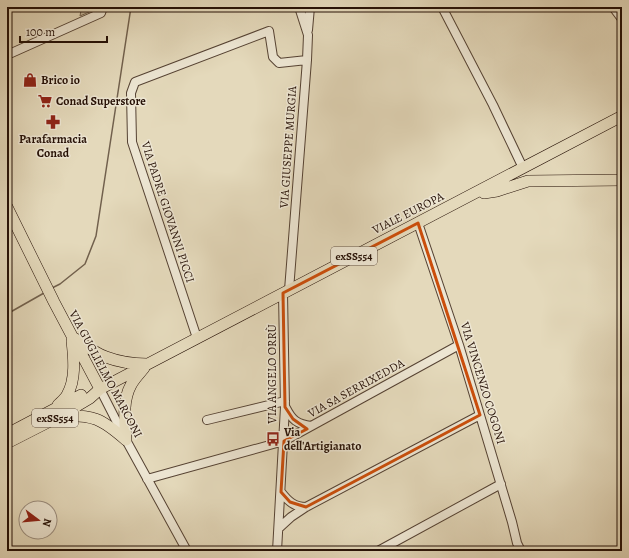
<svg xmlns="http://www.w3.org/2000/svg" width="629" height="558" font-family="Alegreya,serif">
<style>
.green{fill:#c4b79c;stroke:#746451}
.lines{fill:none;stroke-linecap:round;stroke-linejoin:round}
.stream{stroke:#71604d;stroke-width:1.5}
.minor-casing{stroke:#554233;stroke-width:10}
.major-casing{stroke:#251006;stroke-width:12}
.minor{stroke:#ede6d3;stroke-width:8}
.major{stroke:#e4d9bb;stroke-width:11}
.marked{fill:none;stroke:#cb4e0b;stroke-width:3;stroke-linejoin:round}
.labels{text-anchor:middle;stroke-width:3;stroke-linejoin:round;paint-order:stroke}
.shield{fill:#ede6d3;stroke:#615044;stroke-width:1}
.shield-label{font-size:11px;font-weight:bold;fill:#251006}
.poi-label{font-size:12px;font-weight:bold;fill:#251006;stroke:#ede6d3;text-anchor:start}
.street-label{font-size:12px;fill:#251006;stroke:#ede6d3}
</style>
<rect width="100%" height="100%" fill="#e4d9bb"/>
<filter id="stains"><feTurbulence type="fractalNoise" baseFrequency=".005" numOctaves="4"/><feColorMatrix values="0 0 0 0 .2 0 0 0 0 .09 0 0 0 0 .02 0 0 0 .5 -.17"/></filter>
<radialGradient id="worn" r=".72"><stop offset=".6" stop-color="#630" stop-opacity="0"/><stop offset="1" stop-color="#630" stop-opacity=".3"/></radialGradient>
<!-- green -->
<path class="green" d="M80,7h17l-1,2 -16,7 1,-6z"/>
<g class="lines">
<!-- stream -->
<path class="stream" d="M52,288l8,-4 25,-20 11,-28 35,-229
M7,314l37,-21"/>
<defs>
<path id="minor" d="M442,7l51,98 30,63
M613,7l9,12
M308,30l2,-23
M7,55l94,-42 2,-6
M418,223l41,122 53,177 5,21 4,8
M289,290l18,-230 1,-25 -9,-28
M197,338l-65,-196 -1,-49 4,-11 134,-51 4,26 6,6 28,-3
M100,389l26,51 61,111
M286,408c6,12 11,16 25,18
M207,420l78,-19
M147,479l137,-38 175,-96
M281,492c7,9 13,15 25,15
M279,528l12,-11 15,-10 174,-92
M277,551l8,-144 -2,-114
M378,551l123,-67"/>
<path id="major" d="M484,193l13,-2 31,-10 94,-1
M7,207l47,95 46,87
M74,338c10,7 21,15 32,19 13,5 27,7 41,7
M58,405c3,-3 7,-6 9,-10 9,-15 7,-37 5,-54
M60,416c33,-2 42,3 66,24
M7,434l74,-39
M126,440c-1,-17 -4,-39 5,-55 3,-6 9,-12 13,-17
M7,443l51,-26 32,-19 10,-9 522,-273"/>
</defs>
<!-- minor casing -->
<use href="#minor" class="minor-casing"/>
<!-- major casing -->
<use href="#major" class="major-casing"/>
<!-- minor -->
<use href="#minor" class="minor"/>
<!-- major -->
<use href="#major" class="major"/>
</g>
<!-- marked area -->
<path class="marked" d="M418,223l62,192 -174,92 -16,-5 -9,-10 3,-51 23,-12 -14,-10 -8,-12 -2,-114z"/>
<!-- icons -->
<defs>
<symbol id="shop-bare" viewBox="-9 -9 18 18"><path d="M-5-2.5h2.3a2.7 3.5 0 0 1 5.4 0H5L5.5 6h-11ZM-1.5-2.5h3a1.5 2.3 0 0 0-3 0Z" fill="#8f2418" stroke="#ede6d3" stroke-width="2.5" paint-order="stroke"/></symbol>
<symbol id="supermarket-bare" viewBox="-9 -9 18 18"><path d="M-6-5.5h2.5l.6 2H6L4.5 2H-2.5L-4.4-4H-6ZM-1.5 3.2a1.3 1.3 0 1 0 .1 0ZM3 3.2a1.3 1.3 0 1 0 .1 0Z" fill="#8f2418" stroke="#ede6d3" stroke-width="2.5" paint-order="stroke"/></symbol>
<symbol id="pharmacy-bare" viewBox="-9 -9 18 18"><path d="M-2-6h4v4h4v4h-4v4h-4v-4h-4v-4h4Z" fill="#8f2418" stroke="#ede6d3" stroke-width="2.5" paint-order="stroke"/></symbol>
<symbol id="bus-bare" viewBox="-9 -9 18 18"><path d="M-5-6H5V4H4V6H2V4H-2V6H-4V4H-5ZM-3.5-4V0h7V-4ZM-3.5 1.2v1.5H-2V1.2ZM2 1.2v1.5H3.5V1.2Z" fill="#8f2418" stroke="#ede6d3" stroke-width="2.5" paint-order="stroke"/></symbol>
</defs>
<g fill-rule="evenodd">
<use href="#shop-bare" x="20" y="70" width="20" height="20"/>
<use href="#supermarket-bare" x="35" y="91" width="20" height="20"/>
<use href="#pharmacy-bare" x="43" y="112" width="20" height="20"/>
<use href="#bus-bare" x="263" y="429" width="20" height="20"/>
</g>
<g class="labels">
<!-- shield labels -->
<g class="shield">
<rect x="331" y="247" width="46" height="18" rx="3"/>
<rect x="32" y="409" width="46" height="18" rx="3"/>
</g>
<g class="shield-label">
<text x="354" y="260">exSS554</text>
<text x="55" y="422">exSS554</text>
</g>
<!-- poi labels -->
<g class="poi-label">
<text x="41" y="84">Brico io</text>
<text x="56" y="105">Conad Superstore</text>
<text x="53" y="143" text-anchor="middle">Parafarmacia<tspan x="53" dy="14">Conad</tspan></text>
<text x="284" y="436">Via<tspan x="284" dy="14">dell'Artigianato</tspan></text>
</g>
<!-- street labels -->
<g class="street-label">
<text transform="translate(288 147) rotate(-86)" y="4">VIA GIUSEPPE MURGIA</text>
<text transform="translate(168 212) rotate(72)" y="4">VIA PADRE GIOVANNI PICCI</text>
<text transform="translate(408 213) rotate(-27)" y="4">VIALE EUROPA</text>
<text transform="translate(106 374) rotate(62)" y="4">VIA GUGLIELMO MARCONI</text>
<text transform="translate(272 374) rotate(-90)" y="4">VIA ANGELO ORRÙ</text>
<text transform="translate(483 383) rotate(73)" y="4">VIA VINCENZO COGONI</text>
<text transform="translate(356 388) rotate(-29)" y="4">VIA SA SERRIXEDDA</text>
</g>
</g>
<!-- margin -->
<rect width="629" height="558" fill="none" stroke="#e4d9bb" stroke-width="24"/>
<rect x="8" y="8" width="613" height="542" fill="none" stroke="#251006" stroke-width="2"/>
<rect x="12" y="12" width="605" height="534" fill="none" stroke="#251006"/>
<!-- north arrow -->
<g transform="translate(38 520) rotate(106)"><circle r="19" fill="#ede6d3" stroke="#9d9081"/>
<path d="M0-3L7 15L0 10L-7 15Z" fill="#8f2418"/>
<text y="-6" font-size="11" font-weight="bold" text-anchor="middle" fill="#251006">N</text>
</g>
<!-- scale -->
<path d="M20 36v6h87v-6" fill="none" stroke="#251006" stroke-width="2"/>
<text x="26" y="36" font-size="12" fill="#251006" stroke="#ede6d3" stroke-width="3" paint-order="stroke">100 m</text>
<rect width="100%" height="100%" filter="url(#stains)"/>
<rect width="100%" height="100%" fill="url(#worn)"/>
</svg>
